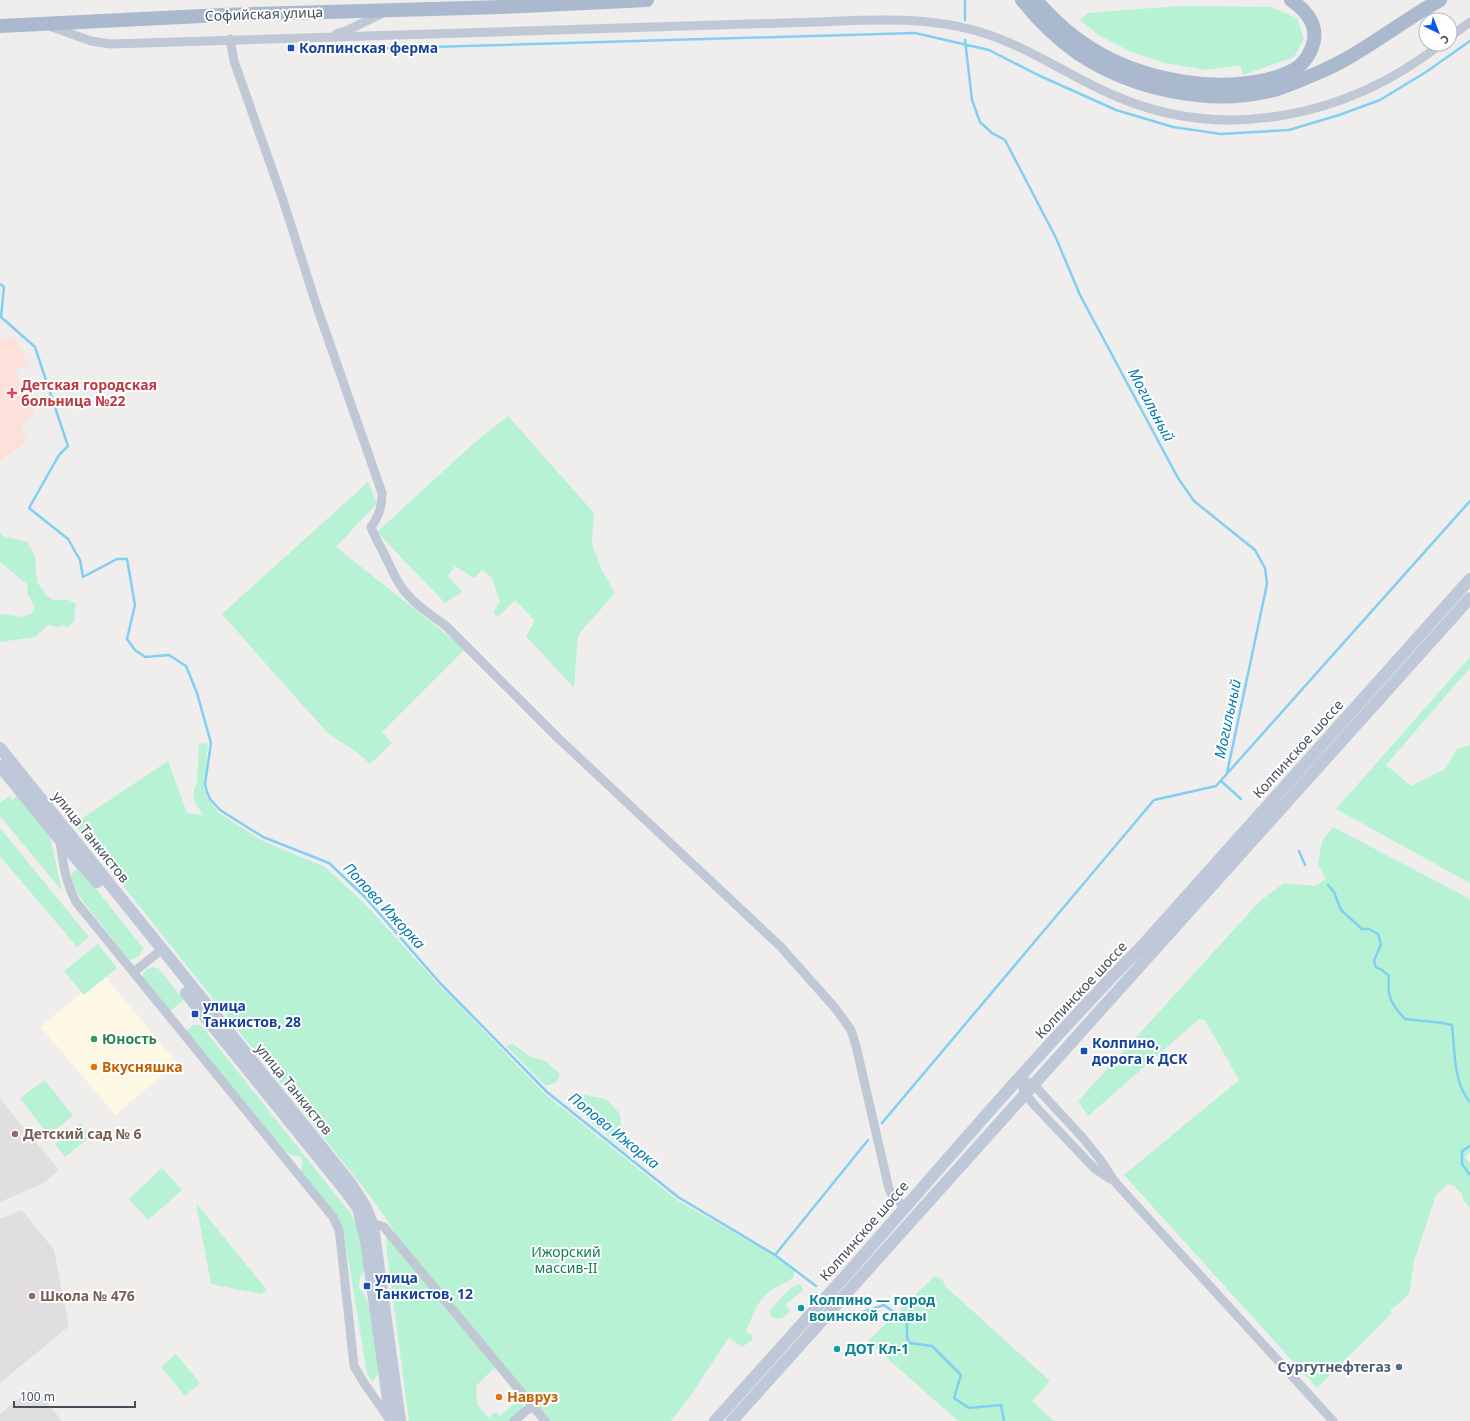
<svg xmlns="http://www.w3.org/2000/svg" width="1470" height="1421" font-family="'Noto Sans',sans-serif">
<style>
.commercial{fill:#fdf8e4}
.education{fill:#e1dedf}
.medical{fill:#fce1db}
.green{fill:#b7f2d4}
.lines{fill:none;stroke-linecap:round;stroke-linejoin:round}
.stream{stroke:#81cff2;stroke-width:2.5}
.minor{stroke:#bfc8d4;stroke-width:9}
.secondary{stroke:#bec8d8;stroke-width:12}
.primary{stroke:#abb9ce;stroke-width:14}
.transit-dot{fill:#1a4fb4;stroke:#fff;stroke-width:1.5}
.health-dot{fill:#e0444e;stroke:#fff;stroke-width:1.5}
.leisure-dot{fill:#2e9e5b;stroke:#fff;stroke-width:1.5}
.food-dot{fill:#e8710a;stroke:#fff;stroke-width:1.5}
.education-dot{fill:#8d6e63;stroke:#fff;stroke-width:1.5}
.culture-dot{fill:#0f9aa8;stroke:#fff;stroke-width:1.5}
.service-dot{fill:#5c6f8a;stroke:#fff;stroke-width:1.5}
.labels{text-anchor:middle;stroke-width:4;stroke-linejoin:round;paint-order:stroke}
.street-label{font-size:14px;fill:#444e5c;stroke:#fff}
.transit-label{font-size:14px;font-weight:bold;fill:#164399;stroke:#fff;text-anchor:start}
.health-label{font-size:14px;font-weight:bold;fill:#be3a42;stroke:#fff;text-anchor:start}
.leisure-label{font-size:14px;font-weight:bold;fill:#27864d;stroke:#fff;text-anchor:start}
.food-label{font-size:14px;font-weight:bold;fill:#c56008;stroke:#fff;text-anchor:start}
.education-label{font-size:14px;font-weight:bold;fill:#785e54;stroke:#fff;text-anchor:start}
.park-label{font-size:14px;fill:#108254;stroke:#fff}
.culture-label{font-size:14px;font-weight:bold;fill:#0d838f;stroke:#fff;text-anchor:start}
.service-label{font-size:14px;font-weight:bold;fill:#4e5e75;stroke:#fff;text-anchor:end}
.water-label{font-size:15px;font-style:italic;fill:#037bb0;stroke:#fff}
</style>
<rect width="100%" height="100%" fill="#f0eded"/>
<!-- commercial -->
<path class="commercial" d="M103,974l74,89 -62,52 -74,-88z"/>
<!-- education -->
<path class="education" d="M0,1099l59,71 -15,13 -44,19z
M22,1210l32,40 15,76 -69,57v-164z
M29,1390h8l25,31h-62v-7z"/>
<!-- medical -->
<path class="medical" d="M14,336l15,29 -14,6 20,44 -13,8 4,19 -26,19v-120z"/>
<!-- green -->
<path class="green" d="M1179,6l92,1 26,11 7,21 -10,18 -51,18 -3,-10 -34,5 -41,-7 -34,-11 -31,-16 -20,-16 7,-7z
M508,416l86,97 -2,31 9,24 14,25 -37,42 -4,53 -48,-52 9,-15 -20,-21 -17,17 -5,-5 7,-10 -8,-24 -10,-8 -8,8 -19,-12 -7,10 14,16 -17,11 -68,-71 97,-89z
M368,482l9,21 -41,44 129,102 -83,83 10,11 -22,21 -12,-11 -30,-20 -32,-35 -74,-84z
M0,532l3,4 24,6 8,14 2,26 9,13 7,5h16l7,4 -2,17 -7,7 -4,-3 -4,2 -11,-2 -13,12 -35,5v-28l23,3 8,-3 4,-7 -8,-14 1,-8 -28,-23z
M1470,657v11l-84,97 25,21 34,-17 12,-20 13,-4v138l-134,-74z
M208,743l-4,45 3,10 12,15 44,28 62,26 39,36 74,81 107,110 132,106 101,58 16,12v7c-8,6 -17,9 -24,14 -13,9 -18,27 -24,41l6,3v5l-10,7 -13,-10 -40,61 -18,23h-122l-151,-182 -10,-18 -18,-25 -299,-376 10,-1 87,-58 19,52 16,2 -7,-11 -3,-9 4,-14 2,-37z
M9,796l3,4 5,-4 33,40 12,55 -62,-75v-13z
M1333,827l137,72v253l-5,5 5,6v45l-7,-8 -1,-6 -8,-8 -6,-2 -12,11 -22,66 -5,33 -18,16v4l-74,74 -193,-213 115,-95 -34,-60 -6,-1 -111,97 -10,-15 182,-200 24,-18 31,3 11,-7 -8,-14 4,-24z
M0,828l89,109 -12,10 -77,-91z
M77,869l4,1 62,78c-2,7 -6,11 -14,12l-50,-64 -5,-9 -3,-12z
M98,944l19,24 -33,27 -20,-24z
M152,967l6,1 26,32 -14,11 -27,-32v-6l4,-4z
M193,1025h5l5,3 148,186 7,15 7,36 -1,7 -4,5 -1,8 1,5 4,4 6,14 8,64 -2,5 -4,5 -5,-9 -23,-139 -43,-59v-6l2,-7 -3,-5 -13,-4 -101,-122z
M513,1044l18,13 14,4 15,13 -3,8 -11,4 -40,-40z
M45,1080l28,36 -25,19 -28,-37z
M585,1095l21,4 14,15 2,25 3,11 -55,-46 4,-7z
M81,1123l10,13 -26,21 -10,-13z
M162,1168l20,22 -34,30 -19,-21z
M196,1203l71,87 -6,4 -50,-10z
M386,1233l110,133 -20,20 1,18 11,14 8,-6 4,4 15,-13 -5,-10 6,-5 8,10 -2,13 -12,10h-101l-22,-167z
M935,1276l7,3 4,8 104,94 -18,20 22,20h-96l-90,-80z
M798,1284l3,1 2,5 -18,15 5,6c-6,6 -10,10 -19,5l-2,-5c10,-10 17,-21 29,-27z
M176,1354l24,29 -15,13 -24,-29z"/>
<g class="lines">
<!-- stream -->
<path class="stream" d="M965,0v20
M965,40l7,60 8,22 12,11 13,7 51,98 24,57 98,183 16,23 61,49 10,18 2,16 -40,189
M359,49l556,-16 74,17 49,25 78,35 57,17 48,7 68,-4 50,-15 41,-15 46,-28 44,-31
M0,284l4,3 -3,30 34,30 33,99 -9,9 -30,53 39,31 12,21 3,17 34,-18h10l8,46 -8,34 8,11 10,7 24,-2 17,11 11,27 14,50 -6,41 2,8 3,7 10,11 43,27 66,26 36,34 75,86 107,109 131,105 97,58 41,31
M1221,781l20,18
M1299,851l6,14
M1328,885l6,7 7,18 21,19h7l9,5 3,10 -7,17 2,6 6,3 7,6c-2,21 2,28 16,43l38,4 9,2c3,25 1,58 18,77
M882,1123l272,-323 62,-14 254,-285
M1470,1146l-8,5v13l8,11
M775,1255l93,-115
M850,1317l7,1 6,-6 21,-7 11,8 12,11v14l3,5 22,3 29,29 -7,23 15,10 32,-3 3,16"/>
<!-- minor -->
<path class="minor" d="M52,27l39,14 20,3 704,-22c55,-2 109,-6 162,9 49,14 90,44 136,64 111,49 235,22 328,-51
M336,34l12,-4 37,-18
M1450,37l20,-15
M230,39l4,22 49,139 34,107 65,186c0,14 -3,23 -11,34 3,9 8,16 12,25 5,9 9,19 14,28 10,19 31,33 48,45l113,113 222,208 56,63 15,21 5,16 33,143 5,9 11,9
M60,840c3,24 5,40 16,62l257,315 6,13 2,16 13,120 10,17 26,37
M134,972l22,-18
M1019,1078l15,7 48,52 17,21 16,24 218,239
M1019,1078l6,16 12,14 57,60 16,11
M372,1223l12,4 161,194
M514,1421l19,-16"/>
<!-- secondary -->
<path class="secondary" d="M0,748l320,397 31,39 14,22 7,17 3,17 25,181
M0,766l60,74 37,42
M186,993l161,200 11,15 8,33 25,180
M715,1421c46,-52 93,-103 139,-155 94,-107 187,-217 287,-319l329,-368
M732,1421l738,-823"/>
<!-- primary -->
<path class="primary" d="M1022,0c16,20 35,39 57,54 53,35 129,52 191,37 15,-4 31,-11 45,-17 45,-18 83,-51 125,-74
M1036,0c21,25 47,46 76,60 23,11 48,18 73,22 32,5 80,4 110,-13 10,-6 17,-18 19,-29 3,-18 -10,-31 -23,-40
M0,26l223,-11 280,-8 144,-7"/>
</g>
<!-- markers -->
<g class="transit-dot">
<rect x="287" y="44" width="8" height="8" rx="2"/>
<rect x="191" y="1010" width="8" height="8" rx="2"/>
<rect x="1080" y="1047" width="8" height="8" rx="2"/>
<rect x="363" y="1282" width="8" height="8" rx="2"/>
</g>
<path class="health-dot" d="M10 387h4v4h4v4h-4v4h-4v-4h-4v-4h4z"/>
<circle class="leisure-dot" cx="94" cy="1039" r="4"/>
<g class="food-dot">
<circle cx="94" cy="1067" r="4"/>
<circle cx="499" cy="1397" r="4"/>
</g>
<g class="education-dot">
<circle cx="15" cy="1134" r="4"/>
<circle cx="32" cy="1296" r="4"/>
</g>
<g class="culture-dot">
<circle cx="801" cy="1308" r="4"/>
<circle cx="837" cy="1349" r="4"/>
</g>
<circle class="service-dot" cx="1399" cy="1367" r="4"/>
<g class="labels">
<!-- street labels -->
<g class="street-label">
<text transform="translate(264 14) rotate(-2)" y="5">Софийская улица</text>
<text transform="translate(1298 749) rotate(-48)" y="5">Колпинское шоссе</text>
<text transform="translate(91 837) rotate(51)" y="5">улица Танкистов</text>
<text transform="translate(1081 990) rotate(-47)" y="5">Колпинское шоссе</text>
<text transform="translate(294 1089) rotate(51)" y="5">улица Танкистов</text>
<text transform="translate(864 1231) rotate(-49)" y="5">Колпинское шоссе</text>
</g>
<!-- transit labels -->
<g class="transit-label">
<text x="299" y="53">Колпинская ферма</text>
<text x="203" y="1011">улица<tspan x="203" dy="16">Танкистов, 28</tspan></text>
<text x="1092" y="1048">Колпино,<tspan x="1092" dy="16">дорога к ДСК</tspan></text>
<text x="375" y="1283">улица<tspan x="375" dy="16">Танкистов, 12</tspan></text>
</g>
<!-- health labels -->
<g class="health-label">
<text x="21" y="390">Детская городская<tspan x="21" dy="16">больница №22</tspan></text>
</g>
<!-- leisure labels -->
<g class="leisure-label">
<text x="102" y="1044">Юность</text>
</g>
<!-- food labels -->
<g class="food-label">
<text x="102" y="1072">Вкусняшка</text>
<text x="507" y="1402">Навруз</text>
</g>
<!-- education labels -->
<g class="education-label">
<text x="23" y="1139">Детский сад № 6</text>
<text x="40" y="1301">Школа № 476</text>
</g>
<!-- park labels -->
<g class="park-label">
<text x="566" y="1257">Ижорский<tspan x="566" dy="16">массив-II</tspan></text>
</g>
<!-- culture labels -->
<g class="culture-label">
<text x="809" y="1305">Колпино — город<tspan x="809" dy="16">воинской славы</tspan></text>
<text x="845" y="1354">ДОТ Кл-1</text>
</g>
<!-- service labels -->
<g class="service-label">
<text x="1391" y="1372">Сургутнефтегаз</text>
</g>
<!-- water labels -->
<g class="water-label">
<text transform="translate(1151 405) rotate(62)" y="5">Могильный</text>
<text transform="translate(1228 719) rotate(-78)" y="5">Могильный</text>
<text transform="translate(384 906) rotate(47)" y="5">Попова Ижорка</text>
<text transform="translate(614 1131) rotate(39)" y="5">Попова Ижорка</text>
</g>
</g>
<!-- north arrow -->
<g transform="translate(1438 32) rotate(137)"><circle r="19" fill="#ffffff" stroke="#b4b8be"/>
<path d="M0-3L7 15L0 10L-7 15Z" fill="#0d57ea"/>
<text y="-6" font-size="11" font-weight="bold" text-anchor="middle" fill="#444e5c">С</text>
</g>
<!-- scale -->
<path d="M14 1401v6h121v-6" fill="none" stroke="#444e5c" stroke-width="2"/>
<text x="20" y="1401" font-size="12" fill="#444e5c" stroke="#ffffff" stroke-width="3" paint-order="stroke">100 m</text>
</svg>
